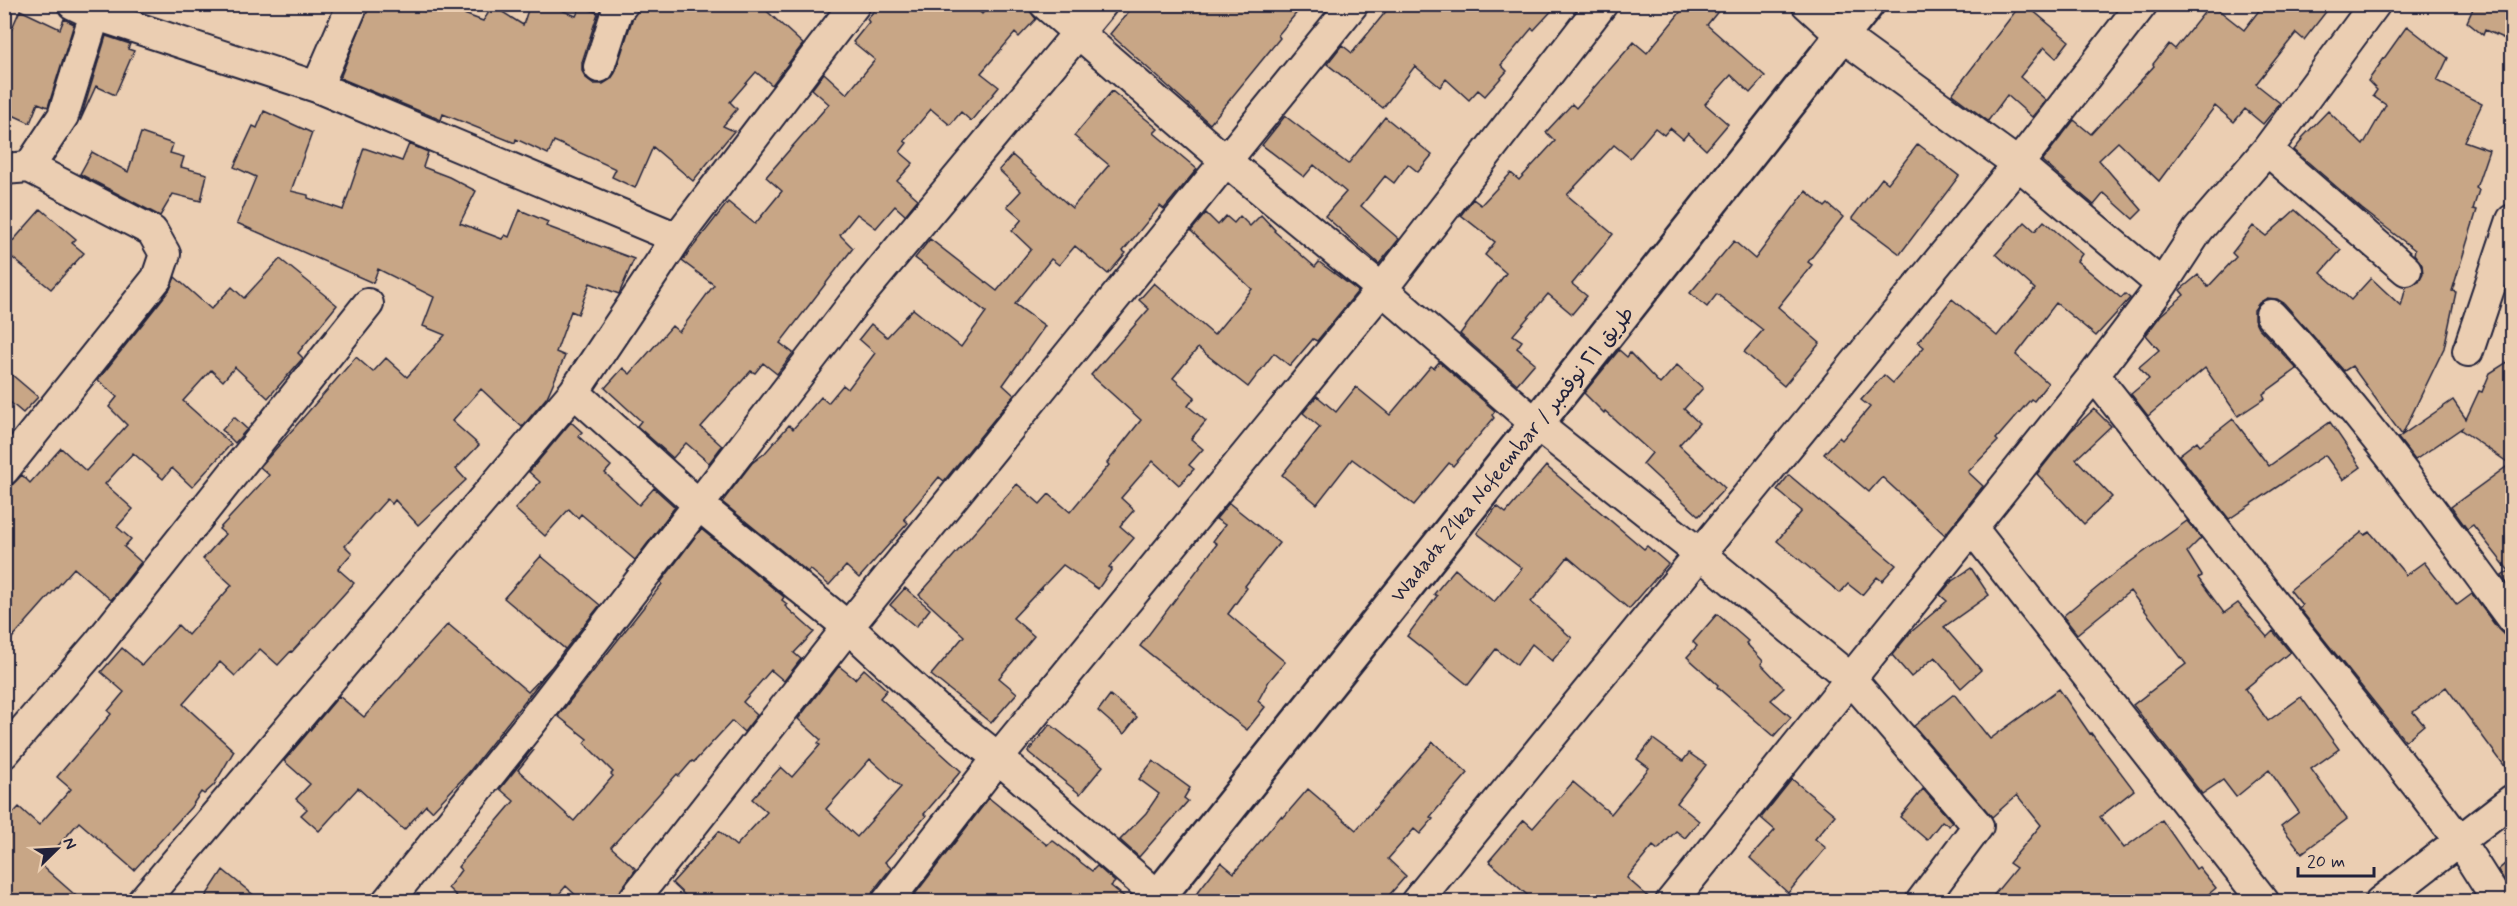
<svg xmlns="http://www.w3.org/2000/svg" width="2517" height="906" font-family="Mynerve,'Playpen Sans Arabic',sans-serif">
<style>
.building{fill:#c8a686;stroke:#22223b;stroke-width:1.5;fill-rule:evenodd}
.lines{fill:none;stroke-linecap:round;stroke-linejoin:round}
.minor-casing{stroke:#22223b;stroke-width:34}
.tertiary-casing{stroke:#22223b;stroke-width:38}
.minor{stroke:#ebceb2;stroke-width:30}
.tertiary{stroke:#ebceb2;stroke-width:33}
.labels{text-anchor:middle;stroke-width:5;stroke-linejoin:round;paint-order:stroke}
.street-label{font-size:21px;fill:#22223b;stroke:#ebceb2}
</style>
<rect width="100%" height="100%" fill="#ebceb2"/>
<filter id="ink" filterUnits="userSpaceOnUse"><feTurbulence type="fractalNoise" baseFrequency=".0167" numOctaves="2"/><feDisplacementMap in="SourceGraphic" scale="12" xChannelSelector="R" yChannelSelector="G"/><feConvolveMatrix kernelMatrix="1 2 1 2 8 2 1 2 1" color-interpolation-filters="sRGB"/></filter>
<g filter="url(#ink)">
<!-- building -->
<path class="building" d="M370,4h36l20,8 3,-8 25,10 2,-3 27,10 10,-15 30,19 7,-21h16l30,12 5,-10 17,7 -16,49v9l4,7 8,6h9l8,-5 4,-6 17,-53 8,-16h119l44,40 -31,41 -16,-13 -26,30 7,7 -14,17 11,5 -41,50 -40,-34 -18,41 -23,-11 4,-8 -62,-28 -6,13 -32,-15 -1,4 -72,-29 -2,6 -101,-42z
M880,4h91l11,10 9,-10h37l1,6 7,9 -17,18 -4,-4 -34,40 18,14 -28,34 -10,-9 -11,13 -19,-16 -27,32 3,2 -7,9 13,11 -16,18 21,18 -13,16 -10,-9 -19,22 -19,-14 -17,21 13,13 -73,95 13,10 -16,21 -14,-11 -8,10 -4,-2 -50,56 21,19 -13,17 -23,-20 -13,15 -36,-32 4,-5 -36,-33 18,-20 7,6 42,-48 7,6 35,-47 -32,-24 46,-59 27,22 27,-33 -16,-14 63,-73 -17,-15 12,-16 23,21 28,-34 -22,-18 16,-20 -2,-3z
M1135,4h169l-26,31 2,3 -70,86 -100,-90z
M1392,4h166l-24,26 -2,-2 -31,37 6,6 -22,25 -7,-6 -9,10 -23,-21 -6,8 -25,-21 -32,42 -56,-44 15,-19 10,8z
M1687,4h37l-17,21 58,51 -15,17 -19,-18 -26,29 23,20 -22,26 -18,-17 -5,6 -13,-11 -6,7 -9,-7 -25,30 -16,-13 -47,50 46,39 -41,50 15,12 -15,18 -24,-20 -35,41 9,6 -5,7 18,15 -18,21 -57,-50 46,-61 -21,-18 10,-13 -34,-27 12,-16 8,6 30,-32 8,7 36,-39 -9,-9 26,-28 4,4 58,-66 13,11z
M2021,4h4l44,37 -13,17 -12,-11 -24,30 26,23 -14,17 -25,-22 -19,26 -36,-27z
M2211,4l33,26 20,-26h68l-28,36 -8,-7 -40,51 24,19 -17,21 -18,-15 -11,13 -19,-16 -56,75 -41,-39 -19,18 43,50 -9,9 -29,-26 -10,12 -52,-44 32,-41 17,14 63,-68 -1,-2 16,-20 6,5z
M2475,4h37v38l-27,-12 -2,5 -16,-13z
M20,10l40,19 4,-10 10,5 -26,83 -10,-4 -8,20 -26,-12v-65z
M2407,26l41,32 -11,23 45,23 -18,37 25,9 -13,38 3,2 -6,19 4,1 -25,81 4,1 -12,56 -42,87 51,-35 13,19 13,-28 3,1 8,-19 22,-14v232l-10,-15 7,-5 -36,-46 -6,4 -16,-22 59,-43 -49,-34 1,-2 -47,32 -17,-22 4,-3 -50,-69 -8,5 -60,-68 -7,-4 -10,-1 -8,5 -5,7v9l4,8 39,42 -34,25 2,4 -27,18 -33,-48 -57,48 -17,-22 18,-15 -10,-12 20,-17 -13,-15 15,-20 23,-20 -4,-5 18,-15 10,12 28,-30 -4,-4 21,-27 13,10 29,-26 46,40 -20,23 30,27 20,-22 30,28 5,-19 13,-5 4,-8 -1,-9 -8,-11 1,-4 -53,-41 -68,-59 9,-11 -1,-1 26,-27 35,34 23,-40 -13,-9 4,-6 -9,-9z
M106,36l24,8 -2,5 6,2 -19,44 -19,-9 -16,35z
M1112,91l46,38 -4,4 43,36 -33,40 -4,-3 -37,45 3,2 -18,21 -33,-28 -16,19 -8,-6 -36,45 30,22 -42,59 11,10 -70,86 -5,-4 -35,42 4,4 -49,55 -13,-12 -17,19 -19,-16 -2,3 -86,-70 30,-39 13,-10 24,-28 4,4 28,-32 7,6 15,-18 5,4 27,-36 -16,-14 12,-15 16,13 26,-28 48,38 25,-35 -71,-54 15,-19 67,52 34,-42 -19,-18 10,-12 -15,-13 14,-15 -22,-21 13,-15 60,53 37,-43 -35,-29z
M264,111l48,22 -21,58 17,4v3l35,12 21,-62 38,13 7,-17 19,8 -5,15 26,10 27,14 -16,32 42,16 3,-4 4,2 11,-27 28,12 -2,4 88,33 -15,35 -29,-11 -12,31 -7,-3 -15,41 9,4 -18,41 -25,30 -41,-38 -29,32 27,24 -23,24 10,11 -48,45 -23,-25 -3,4 -5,-5 -42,47 7,7 -14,16 16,14 -62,69 -1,-1 -13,14 -18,-16 -25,27 -15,-14 -37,42 51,47 -20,34 -10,9 -3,-2 -10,15 -57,63 -55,-48 -38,43 42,37h-79v-79l15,-16 20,18 32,-36 -14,-12 54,-63 -3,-3 16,-19 -23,-20 21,-24 20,17 36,-40 10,10 44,-50 -29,-26 22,-25 -6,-5 50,-54 -9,-8 96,-110 17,15 13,-14 21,19 38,-42 -22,-9 11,-29 -56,-28 -5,14 -136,-60 19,-46 -22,-10 19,-41 4,2z
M1285,116l63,48 37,-47 47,38 -14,17 -10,-8 -14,19 -9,-7 -24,30 38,33 -20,25 -54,-48 21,-24 -32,-27 -10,12 -42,-32z
M141,133l32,11 -3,9 14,4 -3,10 26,7 -6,27 -28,-7 -13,22 -80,-42 12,-22 36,20z
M1918,144l41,32 -59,78 -48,-36 30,-40 6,5z
M1806,191l19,16 3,-3 15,13 -35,45 4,3 -34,42 42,36 -36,43 -40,-34 19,-22 -46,-36 -10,13 -17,-14 44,-52 21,18z
M41,209l35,30 -4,4 12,10 -33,36 -47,-38z
M1206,213l12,12 8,-9 8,7 6,-7 10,10 11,-11 14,15 -1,1 41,36 4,-5 39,29 -41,50 -4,-2 -23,27 -16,-13 -26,34 -50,-39 -25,30 22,19 -7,9 18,15 -15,18 12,10 -14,16 5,4 -15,16 -26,-24 -32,37 13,12 -14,16 14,12 -25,29 3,2 -14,20 -35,-24 -50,53 21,18 -35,42 18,15 -26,30 -60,-48 33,-39 -45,-41 98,-111 23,20 9,-10 21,18 39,-47 -2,-2 34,-43 -50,-45 58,-66 -10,-9 15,-17 60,52 38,-46 -61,-58z
M2044,221l38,33 -5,7 44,37 4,-4 5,4 -34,38 -40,-33 -40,52 32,28 -14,18 -3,-2 -35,40 2,2 -30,31 15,14 -38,49 -63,-58 -13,15 -45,-38 15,-17 3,3 28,-33 -9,-7 23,-25 9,8 31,-36 -6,-5 34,-43 45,37 38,-47 -39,-35 29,-32 10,9z
M280,259l57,46 -39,48 5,5 -35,40 -33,-31 -12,14 -12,-11 -28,31 48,43 -39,43 -20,-19 -9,11 -30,-26 -28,31 28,25 -16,18 14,12 -7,8 17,15 -30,38 -37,-32 -70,79v-160l7,-1 11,-11 8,8 31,-35 25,23 41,-46 -18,-18 8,-10 -19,-17 72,-91 5,-12 36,32 21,-22 12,11z
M1619,350l8,7 3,-4 30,31 17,-19 26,23 -19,21 15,14 -20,22 46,43 -26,28 -56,-52 9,-11 -47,-42 -1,2 -20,-20z
M1439,362l56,49 -3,4 2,3 -41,48 -4,-3 -35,42 -62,-46 -35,45 -35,-29 38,-48 -17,-14 14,-17 19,16 20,-25 34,28 41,-49 3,2z
M4,368l34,29 -15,16 -19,-16z
M2094,409l17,17 -35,33 36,38 -28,27 -47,-50 34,-43z
M234,417l13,12 -12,14 -13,-13z
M2233,419l36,47 61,-44 31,45 -18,13 -18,-25 -96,64 -50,-64 18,-14 3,4z
M571,422l11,10 -4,4 33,30 -6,7 34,32 15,-17 21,19 -40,53 -54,-46 -3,4 -9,-9 -24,27 -30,-27 25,-27 -11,-10z
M1546,466l98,83 3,-3 21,18 -39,45 -61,-52 -37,45 41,36 -20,23 -20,-17 -15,21 -21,-16 -28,36 -61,-49 30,-40 -3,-2 21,-25 39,33 28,-34 -45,-35 20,-27 9,7z
M1789,475l107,90 -14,16 -5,-4 -15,18 -14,-11 -8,9 -63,-52 25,-30 -25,-21z
M1229,503l50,40 -34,43 2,2 -19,26 57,48 -16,19 -11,20 7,6 -18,23 -107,-84 77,-102 -4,-3 12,-16 -9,-6z
M2187,521l14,17 -14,14 15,24 -4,2 26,35 14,-10 29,34 6,-6 17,21 -45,37 23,32 33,-24 38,52 -28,20 36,50 -45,34 -21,-27 18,-14 -30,-42 -33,27 -13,-17 -21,14 -69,-89 53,-41 -56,-73 -53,43 -14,-18 53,-44z
M701,529l83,68 -2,3 5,4 -2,2 29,26 -20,21 7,6 -17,22 -13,-11 -28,32 14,13 -13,17 -12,-11 -38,41 -2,-1 -13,15 -2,-2 -66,73 25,22 -24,33h-29l-17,-16 -14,16h-89l-15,-14 13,-18 -3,-3 56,-66 -14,-12 32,-40 2,1 -16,20 56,51 39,-45 -2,-2 2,-2 -29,-29 3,-4 -29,-23 104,-132 -1,-2z
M2362,532l3,3 5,-3 36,43 18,-13 33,43 15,-11 26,35 14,14v133l-66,-89 -33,25 11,13 -19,16 -106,-133 3,-3 -12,-15z
M541,556l59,49 -131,167 -37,39 -6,-6 -22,25 -46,-42 -39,43 -18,-16 6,-6 -11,-10 14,-15 -26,-23 55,-65 25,21 84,-93 80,68 27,-29 10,-14 -61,-51z
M1971,568l18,27 -45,32 37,43 -20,18 -26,-31 -24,20 -19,-22 18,-22 37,-32 -7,-6 12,-14z
M905,588l25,21 -14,18 -26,-22z
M1717,614l31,27 -2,2 17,18 -2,3 23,24 -13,12 20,17 -17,19 -57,-49 1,-2 -31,-28 10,-11 -4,-4z
M839,666l16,13 9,-10 23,21 -7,8 81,73 -37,43 2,2 -41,46 6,6 -18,23 -3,11h-178l-20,-19 47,-52 17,15 31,-34 -15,-13 29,-32 11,10 28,-32 -2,-2 3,-3 -23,-21zM870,759l31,28 -44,50 -31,-28z
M2059,689l31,45 1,-1 43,57 -34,27 24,31 38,-28 34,49 3,-2 17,21 -17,14h-211l28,-34 -7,-5 32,-38 -24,-30 -25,22 -78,-91 40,-32 36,45z
M1110,695l27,22 -13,17 -26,-23z
M1050,724l53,42 -23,28 -52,-42z
M1653,739l30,22 6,-8 17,12 -29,38 22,18 -14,17 -9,-7 -18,19 -5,-4 -26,32 27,24h-119l-46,-41 35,-41 9,8 40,-46 38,32 38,-46 -12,-9z
M1433,742l35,31 -38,44 3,2 -13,15 -6,-5 -26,30 18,17 -23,26h-193l31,-40 13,11 47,-57 2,2 25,-29 48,41z
M1153,761l37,27 -6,10 4,3 -49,56 -19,-17 26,-27 13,-19 -20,-15z
M1792,779l43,36 -20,24 11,9 -38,45 -38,-35 25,-28 -14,-12z
M1923,789l29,33 -3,4 -7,-5 -15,19 -27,-23z
M989,798l58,47 5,-5 40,31 5,-5 18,16 -4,4 20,16h-222z
M2512,858v35l-14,-23z
M223,870l39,32h-60z"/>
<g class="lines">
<defs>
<path id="minor" d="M73,4l21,10 223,73 360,151
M1045,4l181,157 156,128 154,135 164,130 151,125 127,147 -57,76
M1807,4l35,32 176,128 144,121 -68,90 -122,153 292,374
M599,67l18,-56 6,-7
M317,87l36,-83
M2267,150l139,120
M29,167l34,-51 35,-112
M4,169l25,-2 123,64 13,23 -8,24 -153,192
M2162,285l36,-55 69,-80 108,-146
M2271,315c89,94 164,200 241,304
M2468,351l44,-131
M2094,375l330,419 36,48 38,60
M574,392l126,114 148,121 90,83 60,48 167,144
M4,753l94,-109 270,-340
M142,902l432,-510 103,-154 178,-234
M387,902l143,-178 323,-420 249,-300
M632,902l216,-275 505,-623
M887,902l111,-144 384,-469 220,-285
M1416,902l602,-738 124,-160
M1671,902l301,-374
M2380,902l132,-102"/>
<path id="tertiary" d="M1154,902l382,-478 331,-420"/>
</defs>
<!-- minor casing -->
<use href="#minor" class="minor-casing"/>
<!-- tertiary casing -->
<use href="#tertiary" class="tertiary-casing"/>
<!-- minor -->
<use href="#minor" class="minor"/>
<!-- tertiary -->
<use href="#tertiary" class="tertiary"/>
</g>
</g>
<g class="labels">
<!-- street labels -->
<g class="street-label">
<text transform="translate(1512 454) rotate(-51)" y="7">Wadada 21ka Nofeembar / طريق ٢١ نوفمبر</text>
</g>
</g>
<!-- margin -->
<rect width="2517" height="906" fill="none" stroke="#ebceb2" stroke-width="24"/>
<rect x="12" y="12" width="2493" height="882" fill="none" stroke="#22223b" stroke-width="2" filter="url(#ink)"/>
<!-- north arrow -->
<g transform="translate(57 849) rotate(66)" stroke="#ebceb2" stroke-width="4.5" paint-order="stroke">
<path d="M0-4.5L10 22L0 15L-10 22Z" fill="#22223b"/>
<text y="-9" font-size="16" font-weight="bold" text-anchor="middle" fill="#22223b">N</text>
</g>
<!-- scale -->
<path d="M2298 867v9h76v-9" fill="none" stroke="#22223b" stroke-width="3"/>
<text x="2307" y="867" font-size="18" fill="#22223b" stroke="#ebceb2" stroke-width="4.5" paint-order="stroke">20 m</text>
</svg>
